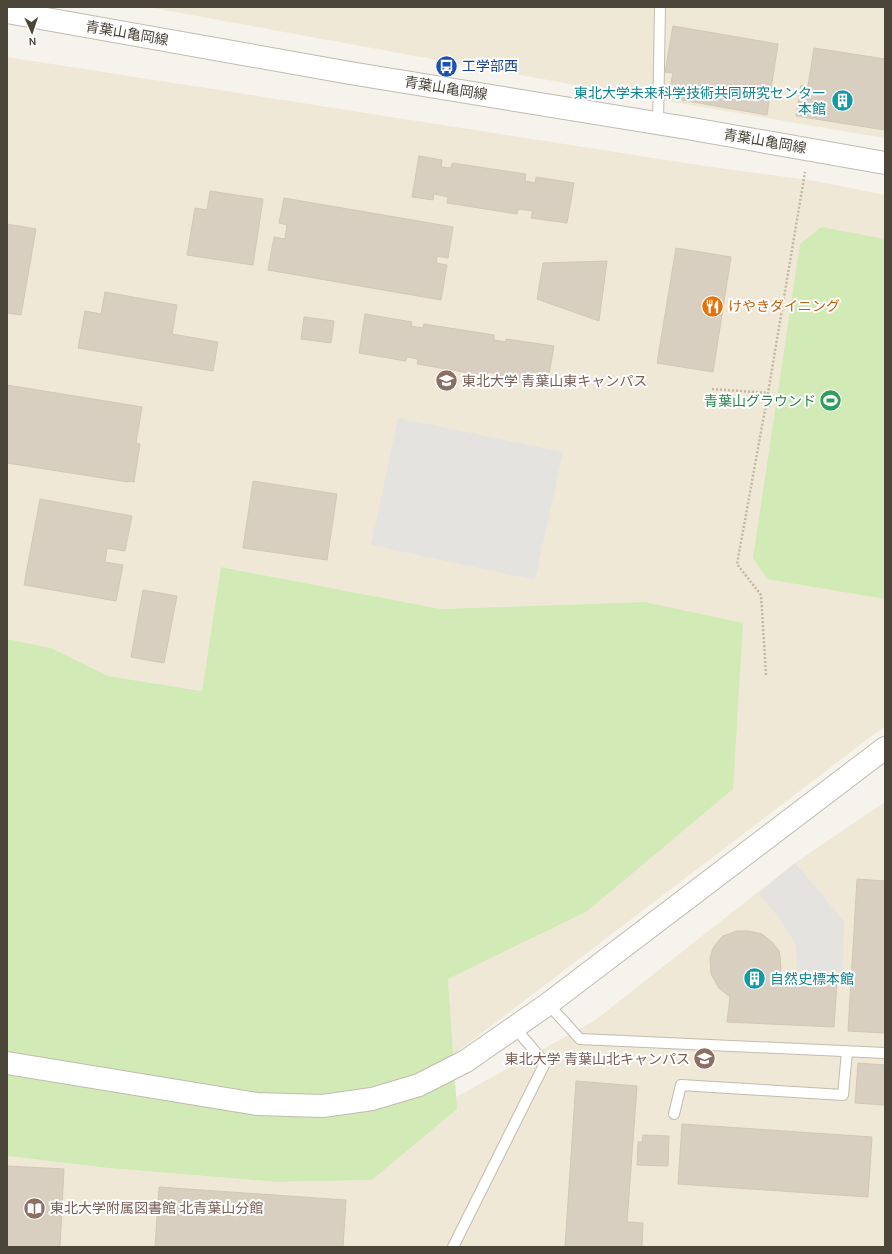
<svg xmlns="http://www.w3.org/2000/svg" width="892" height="1254" font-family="Karla,'Noto Sans JP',sans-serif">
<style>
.education{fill:#efe8d6}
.green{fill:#d2eab5}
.parking{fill:#e5e3e0}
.building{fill:#d8cfc1;stroke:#d3c7b4}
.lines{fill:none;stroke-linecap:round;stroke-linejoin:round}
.service-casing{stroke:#c2bbae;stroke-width:12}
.tertiary-casing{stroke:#c2bbae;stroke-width:24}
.path{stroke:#c4b79f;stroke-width:2.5;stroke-dasharray:2 2;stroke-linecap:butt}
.service{stroke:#fff;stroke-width:10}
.tertiary{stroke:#fff;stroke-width:22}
.labels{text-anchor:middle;stroke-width:4;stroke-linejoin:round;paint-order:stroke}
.street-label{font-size:14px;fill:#4b4439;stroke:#fff}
.transit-label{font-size:14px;fill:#164399;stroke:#fff;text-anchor:start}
.culture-label{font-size:14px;fill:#0d838f;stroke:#fff;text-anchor:end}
.food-label{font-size:14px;fill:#c56008;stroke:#fff;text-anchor:start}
.education-label{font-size:14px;fill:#785e54;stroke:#fff;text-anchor:start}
.leisure-label{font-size:14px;fill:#27864d;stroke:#fff;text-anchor:end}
</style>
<rect width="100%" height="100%" fill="#f6f3ec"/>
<!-- education -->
<path class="education" d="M147,7h738v131l-277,-47z
M7,57l705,110 104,14 69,14v531l-432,329 -5,-76 138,-67 58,-310 -203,7 -219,-42 -20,124 -94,-15 -57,-28 -44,-9z
M885,802v445h-878v-91l101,12 169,14 95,-2 84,-71v-12l138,-76 201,-158z"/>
<!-- green -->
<path class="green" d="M821,227l64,12v360l-118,-20 -14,-21 47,-314z
M221,567l220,42 203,-7 99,21 -10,166 -147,123 -138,67 9,130 -85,71 -95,2 -169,-14 -101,-12v-517l44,9 57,28 94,15z"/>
<!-- parking -->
<path class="parking" d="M398,418l165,34 -28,128 -164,-35z
M795,863l49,58 -1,51 -46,-1 -1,-26 -14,-23 -23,-29z"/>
<!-- building -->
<path class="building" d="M673,26l105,18 -11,71 -85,-15 2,-10 -14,-3 3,-14 -8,-1z
M814,48l71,11v71l-89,-14 5,-31 7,1z
M419,156l23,4 -1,7 10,1 1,-5 74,11 -1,7 10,2 1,-6 38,6 -7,40 -36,-5 2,-7 -15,-2 -1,5 -70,-11 1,-6 -14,-3 -1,6 -21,-3z
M210,191l53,8 -10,66 -66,-10 8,-47 12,2z
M284,198l169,29 -5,31 -11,-2 -1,7 11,2 -6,35 -173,-30 6,-33 11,2 2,-14 -8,-2z
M7,224l29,5 -15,86 -14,-2z
M676,248l55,9 -18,115 -56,-9z
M607,261l-8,60 -62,-22 6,-36z
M105,292l72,13 -5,29 46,8 -5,29 -135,-23 7,-37 16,3z
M365,314l47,8 -1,4 12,2 1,-4 70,11v5l12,2v-3l48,7 -7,40 -47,-8 1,-4 -13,-2 -1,4 -70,-12 1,-5 -11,-2 -1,4 -47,-8z
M304,317l30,4 -3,22 -30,-4z
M7,385l135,22 -6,36 4,1 -6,38 -6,-1v1l-121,-19z
M253,481l84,13 -10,66 -84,-12z
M40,499l92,17 -7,35 -18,-3 -2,14 18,3 -7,36 -92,-16z
M143,590l34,6 -13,67 -33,-6z
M857,879l28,2v152l-37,-2z
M737,931h12l13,3 11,9 6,8 1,5 1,14 -2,7 58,6 -3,44 -107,-5 3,-25 -11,-9 -8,-14 -1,-16 3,-10 6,-8 4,-4z
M858,1063l27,2v40l-30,-2z
M576,1081l61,5 -10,136 16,1 -1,24h-77z
M682,1124l190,13 -4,60 -190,-13z
M643,1135l26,1 -1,30 -31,-1 1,-23h4z
M7,1166l57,3 -4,78h-53z
M159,1187l187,13 -3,47h-188z"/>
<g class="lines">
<defs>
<path id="service" d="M658,123l2,-116
M548,1004l32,35 305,14
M674,1114l7,-29 162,10 4,-44
M453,1247l92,-184 -30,-35"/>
<path id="tertiary" d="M7,12l343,61 337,55 198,35
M7,1063l250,41 66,2 49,-7 47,-14 47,-24 82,-57 337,-256"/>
</defs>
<!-- service casing -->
<use href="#service" class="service-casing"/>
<!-- tertiary casing -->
<use href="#tertiary" class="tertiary-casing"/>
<!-- path -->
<path class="path" d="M712,389l56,4
M766,675l-5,-80 -24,-31 31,-171 37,-221"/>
<!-- service -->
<use href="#service" class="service"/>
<!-- tertiary -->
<use href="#tertiary" class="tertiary"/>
</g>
<!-- icons -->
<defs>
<symbol id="bus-disc" viewBox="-11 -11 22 22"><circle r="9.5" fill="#1a4fb4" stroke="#fff"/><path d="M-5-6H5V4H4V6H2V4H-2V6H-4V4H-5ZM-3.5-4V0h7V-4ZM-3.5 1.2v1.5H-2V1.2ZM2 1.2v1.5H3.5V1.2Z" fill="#fff"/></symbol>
<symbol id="building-disc" viewBox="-11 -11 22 22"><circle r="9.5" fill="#0f9aa8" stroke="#fff"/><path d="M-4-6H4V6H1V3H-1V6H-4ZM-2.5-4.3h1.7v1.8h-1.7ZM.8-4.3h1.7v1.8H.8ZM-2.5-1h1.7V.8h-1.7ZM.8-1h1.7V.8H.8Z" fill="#fff"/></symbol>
<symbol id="restaurant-disc" viewBox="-11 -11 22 22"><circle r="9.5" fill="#e8710a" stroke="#fff"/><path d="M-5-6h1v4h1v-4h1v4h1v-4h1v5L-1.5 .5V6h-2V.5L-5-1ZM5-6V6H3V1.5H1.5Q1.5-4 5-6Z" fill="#fff"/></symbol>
<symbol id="university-disc" viewBox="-11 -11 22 22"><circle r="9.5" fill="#8d6e63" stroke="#fff"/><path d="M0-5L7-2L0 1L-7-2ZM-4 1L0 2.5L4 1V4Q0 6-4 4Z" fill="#fff"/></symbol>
<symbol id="stadium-disc" viewBox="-11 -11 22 22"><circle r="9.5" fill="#2e9e5b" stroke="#fff"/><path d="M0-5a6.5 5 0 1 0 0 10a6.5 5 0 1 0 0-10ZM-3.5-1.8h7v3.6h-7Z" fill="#fff"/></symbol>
<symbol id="library-disc" viewBox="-11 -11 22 22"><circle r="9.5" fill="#8d6e63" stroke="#fff"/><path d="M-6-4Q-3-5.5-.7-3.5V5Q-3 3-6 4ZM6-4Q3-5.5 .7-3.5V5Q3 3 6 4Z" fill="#fff"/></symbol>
</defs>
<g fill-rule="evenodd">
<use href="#bus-disc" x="434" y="54" width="25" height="25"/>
<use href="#building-disc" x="830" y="88" width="25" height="25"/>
<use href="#restaurant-disc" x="700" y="294" width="25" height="25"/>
<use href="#university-disc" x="434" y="368" width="25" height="25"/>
<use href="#stadium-disc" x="818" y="388" width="25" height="25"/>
<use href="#building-disc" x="742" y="966" width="25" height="25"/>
<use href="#university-disc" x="692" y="1046" width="25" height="25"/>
<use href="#library-disc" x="22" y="1196" width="25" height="25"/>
</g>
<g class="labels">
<!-- street labels -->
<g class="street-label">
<text transform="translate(127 33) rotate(10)" y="5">青葉山亀岡線</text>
<text transform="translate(446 88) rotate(9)" y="5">青葉山亀岡線</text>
<text transform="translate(765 141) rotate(10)" y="5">青葉山亀岡線</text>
</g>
<!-- transit labels -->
<g class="transit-label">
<text x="462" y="71">工学部西</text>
</g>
<!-- culture labels -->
<g class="culture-label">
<text x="826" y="98">東北大学未来科学技術共同研究センター<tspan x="826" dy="16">本館</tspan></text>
<text x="770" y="984" text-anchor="start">自然史標本館</text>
</g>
<!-- food labels -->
<g class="food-label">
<text x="728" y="311">けやきダイニング</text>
</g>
<!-- education labels -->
<g class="education-label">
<text x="462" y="386">東北大学 青葉山東キャンパス</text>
<text x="690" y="1064" text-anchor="end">東北大学 青葉山北キャンパス</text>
<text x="50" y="1213">東北大学附属図書館 北青葉山分館</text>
</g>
<!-- leisure labels -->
<g class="leisure-label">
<text x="816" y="406">青葉山グラウンド</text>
</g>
</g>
<!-- border -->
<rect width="892" height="1254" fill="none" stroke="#4b4439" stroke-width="16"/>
<!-- north arrow -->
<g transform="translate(32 32) rotate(177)" stroke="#ffffff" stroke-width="3" paint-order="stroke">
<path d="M0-3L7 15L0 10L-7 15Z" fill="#4b4439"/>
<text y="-6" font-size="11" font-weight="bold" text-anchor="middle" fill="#4b4439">N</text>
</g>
</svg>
